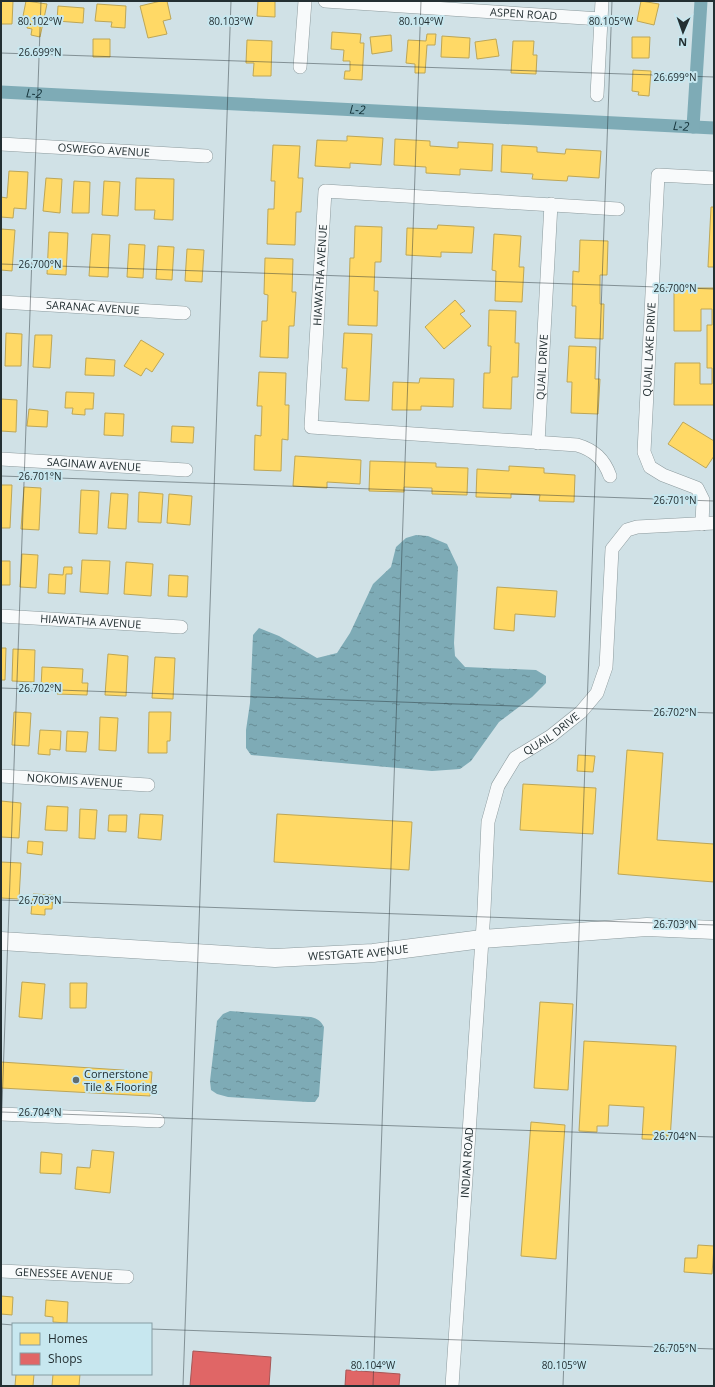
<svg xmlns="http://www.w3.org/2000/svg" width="715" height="1387" font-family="'Open Sans',sans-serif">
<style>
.water{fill:url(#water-ripples)}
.homes{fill:#ffd966;stroke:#bda656}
.shops{fill:#e06666;stroke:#a75656}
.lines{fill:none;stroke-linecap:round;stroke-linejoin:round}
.canal{stroke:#7eabb6;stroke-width:13}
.street-casing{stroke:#8c9a9d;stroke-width:14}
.secondary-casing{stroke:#8c9a9d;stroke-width:19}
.street{stroke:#f8fafb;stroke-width:13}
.secondary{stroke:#f8fafb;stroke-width:18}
.ticks{fill:none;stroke:#232f32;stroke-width:1;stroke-opacity:0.45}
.poi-dot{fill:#606d71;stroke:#c7e7ef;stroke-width:1.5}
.labels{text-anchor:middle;stroke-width:4;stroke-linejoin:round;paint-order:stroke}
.street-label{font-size:11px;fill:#232f32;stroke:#c7e7ef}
.poi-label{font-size:11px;fill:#232f32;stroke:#c7e7ef;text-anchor:start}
.water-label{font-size:12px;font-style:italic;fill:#133138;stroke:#c7e7ef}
.ticks-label{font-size:10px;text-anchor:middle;fill:#232f32;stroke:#c7e7ef;stroke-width:4;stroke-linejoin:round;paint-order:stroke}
</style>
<defs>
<pattern id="water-ripples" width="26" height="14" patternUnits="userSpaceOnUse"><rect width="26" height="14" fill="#7eabb6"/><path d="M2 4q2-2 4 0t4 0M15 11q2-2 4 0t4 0" fill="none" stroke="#678c95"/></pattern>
</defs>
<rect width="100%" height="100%" fill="#d0e1e6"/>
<!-- water -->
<path class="water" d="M416,535l12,1 19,8 11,23 -4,76 1,13 10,11 71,3 10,6v7l-14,14 -33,25 -28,39 -11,8 -28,2 -181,-16 -5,-7v-18l4,-27 3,-68 6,-7 20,8 38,22 20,-5 13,-20 23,-49 18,-17 5,-20 10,-9z
M230,1011l81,6c7,2 10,4 13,10l-5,69 -4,6h-7l-80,-5 -11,-3 -6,-4 -1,-9 7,-60 6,-7z"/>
<!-- homes -->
<path class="homes" d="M1,1h12l-1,23h-11z
M26,1l21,3 -7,33 -9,-2 1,-6 -5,-1 2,-10 -6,-2z
M161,1h6l4,18 -8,2 4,13 -19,4 -8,-32z
M258,1h17v16l-18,-1z
M641,1l18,3 -5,21 -17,-4z
M97,4l29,2 -1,22 -14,-1 1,-5 -17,-1z
M58,6l26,2 -1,15 -26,-2z
M332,32l29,2 -1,9h4l-2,37 -18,-1 1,-8h5v-10h-7l1,-11 -13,-1z
M427,34h9l-1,11h-8l-2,28h-10v-9l-9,-1 2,-23 18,1z
M391,35l1,16 -20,3 -2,-17z
M442,36l28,2 -1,20 -28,-1z
M632,37h18l-1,21h-17z
M93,39h17v18h-17z
M496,39l3,17 -22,3 -2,-17z
M247,40l25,1 -1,35h-18l1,-13h-8z
M513,41h21l-1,14h4l-1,19 -25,-1z
M633,70l18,1 -2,25 -11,-1 1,-3 -7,-1z
M347,136l36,2 -2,27 -31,-2v5l-35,-2 2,-26 30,1z
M395,139l35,2v5l28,2v-6l35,2 -1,27 -32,-2v6l-34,-2v-6l-32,-2z
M273,145l27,1 -2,32h5l-2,34h-5l-1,33 -28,-1 1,-35h6l1,-28h-4z
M502,145l35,2v5l28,2 1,-5 35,2 -2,27 -31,-2 -1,5 -35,-2 1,-5 -32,-2z
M9,171l19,1 -2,37 -12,-1 -1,10 -12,-1v-20l6,1z
M46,178l16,1 -2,34 -17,-2z
M136,178l38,1 -1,41 -19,-1 1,-9h-20z
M74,181l16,1 -1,31h-17z
M104,181l16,1 -2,34 -16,-1z
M711,207h3v60h-6z
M438,225l36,2 -2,26 -31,-1v5l-35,-2 1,-27 30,1z
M355,226l27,1 -1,35h-6l-1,29h4l-1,35 -29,-1 2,-67h4z
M1,229l14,1 -3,41 -11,-1z
M49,232l19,1 -2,42 -19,-1z
M92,234l18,1 -2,42 -19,-1z
M494,234l27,2 -2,31h5l-2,35 -27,-1 1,-30 -4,-1z
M580,240l28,1 -1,34h-7v29h4l-1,35 -28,-1 1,-32h-4l1,-35 6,1z
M129,244l16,1 -2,33 -16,-1z
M158,246l16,1 -2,33 -16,-1z
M187,249l17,1 -2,32 -17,-1z
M265,258l28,1 -1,33h4l-2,34h-5l-1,32 -28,-1 2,-36h5l1,-26 -4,-1z
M674,288h40v117h-40l1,-42h25v21h12v-16h-5v-43h5v-16h-11v22h-27z
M455,300l10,11 -5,3 11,12 -27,23 -19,-22z
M489,310l27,1 -1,32h4l-1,34h-6l-1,32 -28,-1 1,-35h6l1,-27h-3z
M6,333l16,1 -1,32h-16z
M344,333l28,1 -3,67 -24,-1 2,-32h-5z
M35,335h17l-2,33 -17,-1z
M141,340l23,14 -12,18 -6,-4 -5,8 -17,-10z
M569,346l27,1 -1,32h5l-2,35 -27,-1 1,-31h-5z
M86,358l29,2 -1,16 -29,-1z
M259,372l27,1 -1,32h4l-1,35 -6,-1 -1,32 -27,-1 1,-35 6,1 1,-30h-5z
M420,378l34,1 -1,28 -32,-1v4h-29l1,-28 26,1z
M66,392l28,1 -1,16h-8v6l-13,-1 1,-6h-8z
M1,399l16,1 -1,32 -15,-1z
M29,409l19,2 -1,16 -20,-1z
M105,413l19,1 -1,22 -19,-1z
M683,422l31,19v15l-8,12 -38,-24z
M172,426l22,1 -1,16 -22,-1z
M295,456l66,4 -1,24 -33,-2v6l-34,-2z
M370,461l66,2v4l32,1 -1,27 -35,-1v-6l-28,-1v5l-35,-1z
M509,466l35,2v5l31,2 -1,27 -35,-1 1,-6 -29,-1v4l-35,-1 1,-28 32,2z
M1,485h11l-2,43h-9z
M24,487l17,1 -2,42 -18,-1z
M81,490l18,1 -2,43 -18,-1z
M139,492l24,2 -2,29 -23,-1z
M111,493l17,1 -2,35 -18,-1z
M169,494l23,2 -2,29 -23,-2z
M22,554l16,1 -2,33 -16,-1z
M82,560l28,1 -2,33 -28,-2z
M1,561h9v24h-9z
M126,562l27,2 -2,32 -27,-2z
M64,567h8v7h-6l-1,20 -17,-1 1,-19 14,1z
M169,575l19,1 -1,21 -19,-1z
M497,587l60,4 -2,26 -40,-3 -1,17 -20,-2z
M1,648h5l-1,32h-4z
M13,649l22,1 -1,32 -22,-1z
M108,654l20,2 -2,40 -21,-1z
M155,657l20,1 -2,41 -21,-1z
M42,667l41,2 -1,14h6l-1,12 -30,-1 1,-5 -17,-1z
M14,712l17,1 -2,33 -17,-1z
M149,712h22l-1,29h-3v12h-19z
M100,717l18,1 -2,33 -17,-1z
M40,730l21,1 -1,19 -10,-1v6l-12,-1z
M67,731l21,1 -2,20 -20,-1z
M627,750l36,3 -6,87 57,4v38l-96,-8z
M578,755l17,1 -2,16 -16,-1z
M523,784l73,4 -3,46 -73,-4z
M1,801l20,2 -2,35 -18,-1z
M47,806l21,1 -1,24 -22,-1z
M80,809l17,1 -2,29 -16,-1z
M140,814l23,1 -2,25 -23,-2z
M277,814l135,8 -3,48 -135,-8z
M109,815h18l-1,17 -18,-1z
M28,841l15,1 -1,13 -15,-2z
M1,862l20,1 -2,36 -18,-1z
M33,894l20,1 -1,14h-7v6l-14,-1z
M22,982l23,2 -3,35 -23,-2z
M70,983h17l-1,25h-16z
M540,1002l33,2 -5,86 -34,-2z
M584,1041l92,5 -6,94 -28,-1 2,-32 -35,-2 -1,21h-11v6l-18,-1z
M1,1062l151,10 -2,24 -149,-8z
M531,1122l34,3 -9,134 -35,-3z
M92,1150l22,2 -4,41 -35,-4 2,-22 13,1z
M41,1152l21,2 -1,20 -21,-1z
M698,1245l16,1 -2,28 -28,-2 1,-14h12z
M1,1296l12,1 -1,18 -11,-1z
M46,1300l22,2 -1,21 -14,-1v-5l-8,-1z
M16,1374h18l-1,12h-18z
M53,1374h27l-1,12h-27z"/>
<!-- shops -->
<path class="shops" d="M193,1351l78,6 -2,29h-79z
M346,1370l54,4 -1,12h-54z"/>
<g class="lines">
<!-- canal -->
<g class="canal">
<path id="s1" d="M1,92l713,36"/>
<path d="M693,127l8,-126"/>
</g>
<defs>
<g id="street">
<path id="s2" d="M325,1l276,18"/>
<path d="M300,67l5,-66"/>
<path d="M597,95l5,-94"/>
<path id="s3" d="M1,144l205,12"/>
<path id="s4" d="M1,302l183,11"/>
<path id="s5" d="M538,443l13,-239"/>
<path id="s6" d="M1,459l185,11"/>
<path id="s7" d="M610,476c-6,-17 -16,-26 -33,-31l-266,-18 14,-236 293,18"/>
<path id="s8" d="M702,524l1,-24 -6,-12 -34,-13 -13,-8 -6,-15 14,-277 56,3"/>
<path id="s9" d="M1,616l180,11"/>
<path id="s10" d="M1,776l147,9"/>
<path d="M1,1114l157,7"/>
<path id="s11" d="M1,1271l126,6"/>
<path id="s12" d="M452,1386l32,-476 4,-88 10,-36 17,-28 36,-22 30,-24 16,-19 9,-26 6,-118 15,-19 10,-3 77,-4"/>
</g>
<g id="secondary">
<path id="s13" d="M1,941l274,17 98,-5 109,-14 165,-12 67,3"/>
</g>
</defs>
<!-- street casing -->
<use href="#street" class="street-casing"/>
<!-- secondary casing -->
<use href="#secondary" class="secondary-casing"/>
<!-- street -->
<use href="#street" class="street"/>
<!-- secondary -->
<use href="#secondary" class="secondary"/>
</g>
<!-- ticks -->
<path class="ticks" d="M1,53l713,24M1,264l713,25M1,476l713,25M1,688l713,25M1,900l713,25M1,1112l713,25M1,1134l40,-1133M1,1324l12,1M151,1329l563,20M183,1386l48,-1385M373,1386l48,-1385M563,1386l49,-1385"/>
<!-- markers -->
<circle class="poi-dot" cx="76" cy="1080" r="4"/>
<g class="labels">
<!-- street labels -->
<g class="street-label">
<text dy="4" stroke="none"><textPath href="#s2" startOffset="199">ASPEN ROAD</textPath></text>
<text dy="4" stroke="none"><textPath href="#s3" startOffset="103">OSWEGO AVENUE</textPath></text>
<text dy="4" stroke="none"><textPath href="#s7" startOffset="466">HIAWATHA AVENUE</textPath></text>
<text dy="4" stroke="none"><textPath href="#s4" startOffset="92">SARANAC AVENUE</textPath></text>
<text dy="4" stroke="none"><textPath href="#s8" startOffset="208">QUAIL LAKE DRIVE</textPath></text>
<text dy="4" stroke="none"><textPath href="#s5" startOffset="76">QUAIL DRIVE</textPath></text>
<text dy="4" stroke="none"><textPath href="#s6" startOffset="93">SAGINAW AVENUE</textPath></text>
<text dy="4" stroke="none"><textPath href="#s9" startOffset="90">HIAWATHA AVENUE</textPath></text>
<text dy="4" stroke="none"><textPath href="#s12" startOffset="679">QUAIL DRIVE</textPath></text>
<text dy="4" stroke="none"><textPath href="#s10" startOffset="74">NOKOMIS AVENUE</textPath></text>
<text dy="4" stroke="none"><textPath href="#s13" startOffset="358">WESTGATE AVENUE</textPath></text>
<text dy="4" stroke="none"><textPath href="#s12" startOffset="224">INDIAN ROAD</textPath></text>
<text dy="4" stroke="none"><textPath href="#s11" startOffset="63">GENESSEE AVENUE</textPath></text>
</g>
<!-- poi labels -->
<g class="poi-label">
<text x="84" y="1078">Cornerstone<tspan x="84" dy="13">Tile &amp; Flooring</tspan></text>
</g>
<!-- water labels -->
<g class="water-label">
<text dy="4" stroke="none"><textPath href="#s1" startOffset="33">L-2</textPath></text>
<text dy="4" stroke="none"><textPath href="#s1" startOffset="357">L-2</textPath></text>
<text dy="4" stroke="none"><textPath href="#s1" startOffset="681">L-2</textPath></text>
</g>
</g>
<g class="ticks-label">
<text x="40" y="25">80.102°W</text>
<text x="231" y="25">80.103°W</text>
<text x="421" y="25">80.104°W</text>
<text x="611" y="25">80.105°W</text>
<text x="40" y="56">26.699°N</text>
<text x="675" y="81">26.699°N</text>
<text x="40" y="268">26.700°N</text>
<text x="675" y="292">26.700°N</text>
<text x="40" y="480">26.701°N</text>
<text x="675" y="504">26.701°N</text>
<text x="40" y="692">26.702°N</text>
<text x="675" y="716">26.702°N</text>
<text x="40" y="904">26.703°N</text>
<text x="675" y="928">26.703°N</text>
<text x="40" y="1116">26.704°N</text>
<text x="675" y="1140">26.704°N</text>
<text x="675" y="1352">26.705°N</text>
<text x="373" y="1369">80.104°W</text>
<text x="564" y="1369">80.105°W</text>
</g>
<!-- border -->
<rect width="715" height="1387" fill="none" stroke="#232f32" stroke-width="4"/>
<!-- legend -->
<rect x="12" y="1323" width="140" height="52" fill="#c7e7ef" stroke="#859da3"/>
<rect x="20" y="1333" width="20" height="12" fill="#ffd966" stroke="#859da3"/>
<text x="48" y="1343" font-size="12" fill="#232f32">Homes</text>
<rect x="20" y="1353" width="20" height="12" fill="#e06666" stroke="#859da3"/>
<text x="48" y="1363" font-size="12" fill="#232f32">Shops</text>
<!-- north arrow -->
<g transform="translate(683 32) rotate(182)" stroke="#c7e7ef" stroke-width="3" paint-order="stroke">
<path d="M0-3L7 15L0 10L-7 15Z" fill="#232f32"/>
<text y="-6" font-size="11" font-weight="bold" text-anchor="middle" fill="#232f32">N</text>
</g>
</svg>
